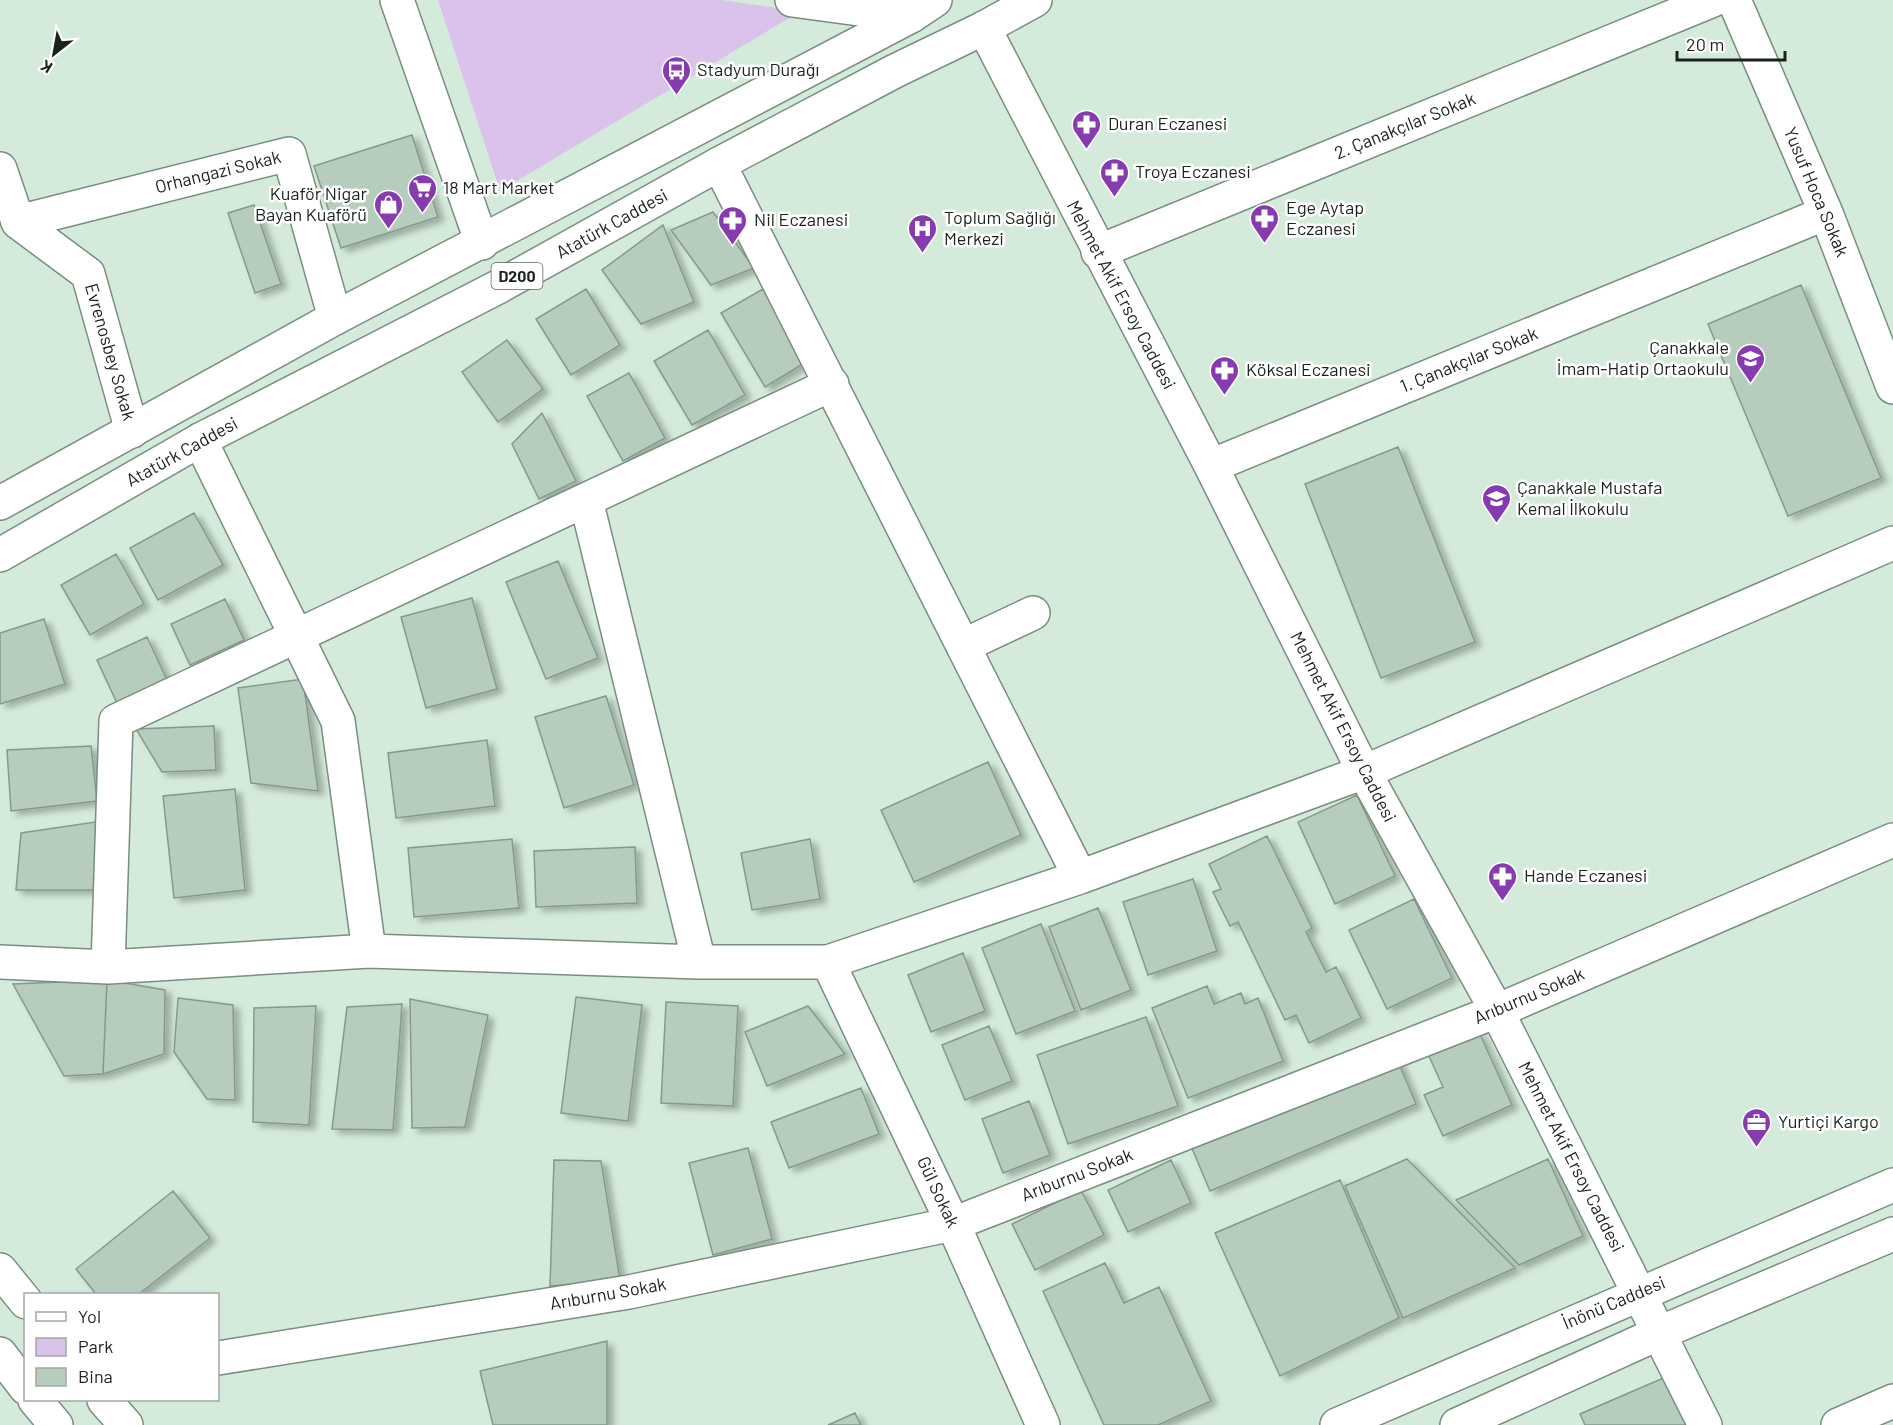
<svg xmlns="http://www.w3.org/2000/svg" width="1893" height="1425" font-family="Barlow,sans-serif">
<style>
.green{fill:#dac2eb}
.building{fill:#b6cdbe;stroke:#849a8b;stroke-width:1.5;filter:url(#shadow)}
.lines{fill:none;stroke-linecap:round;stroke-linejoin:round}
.minor-casing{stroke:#798e80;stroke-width:36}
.major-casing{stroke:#798e80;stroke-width:36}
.highway-casing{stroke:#798e80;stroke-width:36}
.minor{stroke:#fff;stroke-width:33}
.major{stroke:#fff;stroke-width:33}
.highway{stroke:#fff;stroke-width:33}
.labels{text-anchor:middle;stroke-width:5;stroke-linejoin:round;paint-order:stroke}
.shield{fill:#fff;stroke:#5f6461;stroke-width:1.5}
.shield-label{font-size:16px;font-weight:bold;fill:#1a221d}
.poi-label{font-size:18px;fill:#1a221d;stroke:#fff;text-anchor:start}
.street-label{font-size:18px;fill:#1a221d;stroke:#fff}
</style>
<defs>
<filter id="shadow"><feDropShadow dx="6" dy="4" stdDeviation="3" flood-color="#0004"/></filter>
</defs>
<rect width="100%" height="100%" fill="#d4ebdb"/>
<!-- green -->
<path class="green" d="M438,0h283l80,11 -301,180z"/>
<!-- building -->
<path class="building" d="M412,135l26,82 -97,31 -27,-82z
M254,205l27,79 -26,9 -27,-80z
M713,212l41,56 -43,17 -40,-55z
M663,225l31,77 -53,22 -39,-54z
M1801,285l80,193 -93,38 -80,-192z
M586,289l34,56 -49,30 -35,-56z
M763,289l43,73 -41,25 -44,-74z
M708,330l37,65 -53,30 -38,-64z
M507,340l36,49 -45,33 -36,-50z
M629,373l36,65 -42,23 -36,-65z
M542,413l34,68 -37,18 -27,-55z
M1398,447l77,195 -94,36 -76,-194z
M194,513l29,52 -65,35 -28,-52z
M116,554l28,50 -54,31 -29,-50z
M558,561l40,97 -52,21 -40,-97z
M472,598l25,91 -71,19 -25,-91z
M225,599l19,41 -54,25 -19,-41z
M44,619l21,65 -65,20v-71z
M147,637l20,43 -50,23 -20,-43z
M303,679l15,112 -67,-8 -13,-95z
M606,696l28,89 -70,23 -29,-91z
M214,726l2,44 -54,2 -26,-43z
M487,740l8,66 -99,12 -8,-65z
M91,746l6,55 -86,10 -4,-61z
M988,762l33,73 -107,47 -33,-72z
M235,789l10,101 -71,8 -11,-102z
M1357,795l38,81 -60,28 -37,-82z
M102,821v69h-86l5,-57z
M1267,836l45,92 -6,4 20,40 10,-5 25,51 -52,25 -13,-28 -11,5 -47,-98 -8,4 -17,-34 8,-3 -12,-25z
M512,839l7,69 -105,9 -6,-69z
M810,839l10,60 -68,11 -11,-57z
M635,847l2,56 -101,4 -2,-56z
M1193,879l24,72 -69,24 -25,-73z
M1414,899l38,79 -65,31 -38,-79z
M1098,908l33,82 -50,20 -32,-83z
M1041,924l34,87 -59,23 -34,-86z
M963,953l22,58 -54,21 -23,-57z
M107,980l58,10 -1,64 -61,20z
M107,980l-4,94 -39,2 -51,-92z
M1207,986l7,18 27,-11 4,11 13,-6 25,63 -95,37 -36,-90z
M576,997l66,8 -14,116 -67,-8z
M178,998l55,7 2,95 -28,-1 -33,-47z
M410,999l78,16 -23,112 -53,1z
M666,1002l72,4 -5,100 -72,-3z
M402,1004l-9,126 -61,-1 15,-122z
M316,1006l-7,119 -56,-3 1,-114z
M808,1006l37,48 -78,32 -22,-54z
M1146,1017l32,89 -110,38 -31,-89z
M989,1026l23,55 -47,19 -23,-55z
M1479,1032l33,73 -69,31 -19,-41 19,-8 -15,-33z
M1397,1059l19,45 -206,87 -19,-45z
M861,1088l18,46 -90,34 -18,-46z
M1029,1101l21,54 -47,18 -21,-54z
M748,1148l24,91 -59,16 -24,-92z
M1407,1159l108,109 -112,50 -58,-132z
M1548,1159l35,77 -64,29 -63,-65z
M554,1160l47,1 19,119 -70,6z
M1171,1160l20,43 -63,29 -20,-42z
M1340,1180l59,138 -119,58 -65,-143z
M1081,1190l23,45 -69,35 -23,-46z
M173,1191l37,47 -71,56h-43l-20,-25z
M1105,1263l19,40 35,-16 52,114 -53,24h-54l-61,-134z
M607,1341v84h-114l-13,-54z
M1668,1376l22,49h-105l-5,-11z
M855,1413l6,12h-33z"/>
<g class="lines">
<defs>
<path id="minor" d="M397,0l85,243
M792,0l119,16
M1734,0l92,213 67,174
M984,28l227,438 153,306 133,239 208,414
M719,164l361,713
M0,169l18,53 70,52 44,157
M18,222l271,-68 46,164
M1098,252l615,-252
M200,440l138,281 31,230
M1211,466l615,-253
M586,500l113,462
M963,646l70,-33
M0,962l108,5 261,-16 330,11h129l252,-85 284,-105 529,-229
M828,962l125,262 90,201
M108,967l8,-246 716,-337
M218,1358l411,-66 324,-68 544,-213 396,-171
M1838,1425l55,-24"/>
<path id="major" d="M0,1270l26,32
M0,1354l26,34
M35,1400l21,25
M104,1400l22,25
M1337,1425l556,-240
M1457,1425l200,-91 236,-100"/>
<path id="highway" d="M0,503l335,-185 576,-302 24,-16
M0,555l200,-115 298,-153 221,-123 176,-93 89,-43 51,-28"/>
</defs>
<!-- minor casing -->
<use href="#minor" class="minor-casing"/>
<!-- major casing -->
<use href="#major" class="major-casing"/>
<!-- highway casing -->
<use href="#highway" class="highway-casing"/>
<!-- minor -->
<use href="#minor" class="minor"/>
<!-- major -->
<use href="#major" class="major"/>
<!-- highway -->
<use href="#highway" class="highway"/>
</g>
<!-- icons -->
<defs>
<symbol id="bus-pin" viewBox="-11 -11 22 30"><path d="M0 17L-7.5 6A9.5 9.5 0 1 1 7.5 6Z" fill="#863cae" stroke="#fff"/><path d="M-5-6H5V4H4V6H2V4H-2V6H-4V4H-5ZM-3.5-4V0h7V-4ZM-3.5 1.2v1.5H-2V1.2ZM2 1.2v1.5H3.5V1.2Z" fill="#fff"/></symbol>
<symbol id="pharmacy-pin" viewBox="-11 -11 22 30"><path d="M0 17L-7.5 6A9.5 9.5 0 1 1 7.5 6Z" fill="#863cae" stroke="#fff"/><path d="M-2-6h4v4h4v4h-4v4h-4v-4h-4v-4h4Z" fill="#fff"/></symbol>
<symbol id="supermarket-pin" viewBox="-11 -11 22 30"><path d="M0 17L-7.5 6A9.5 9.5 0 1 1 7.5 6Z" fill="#863cae" stroke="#fff"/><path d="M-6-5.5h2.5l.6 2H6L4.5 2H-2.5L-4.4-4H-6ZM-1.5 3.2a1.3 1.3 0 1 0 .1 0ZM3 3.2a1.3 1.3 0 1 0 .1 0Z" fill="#fff"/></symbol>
<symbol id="shop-pin" viewBox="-11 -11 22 30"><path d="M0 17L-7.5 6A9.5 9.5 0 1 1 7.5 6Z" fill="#863cae" stroke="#fff"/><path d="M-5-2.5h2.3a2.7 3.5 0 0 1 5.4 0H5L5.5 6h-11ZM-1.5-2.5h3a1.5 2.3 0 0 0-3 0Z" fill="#fff"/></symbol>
<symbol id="hospital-pin" viewBox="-11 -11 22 30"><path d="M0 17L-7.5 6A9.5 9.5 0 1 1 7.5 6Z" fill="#863cae" stroke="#fff"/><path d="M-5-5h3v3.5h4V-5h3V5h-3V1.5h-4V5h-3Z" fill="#fff"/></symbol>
<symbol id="school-pin" viewBox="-11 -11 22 30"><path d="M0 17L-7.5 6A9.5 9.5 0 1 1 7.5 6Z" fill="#863cae" stroke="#fff"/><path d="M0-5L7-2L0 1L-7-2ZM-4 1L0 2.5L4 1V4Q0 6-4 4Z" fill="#fff"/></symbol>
<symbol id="office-pin" viewBox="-11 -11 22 30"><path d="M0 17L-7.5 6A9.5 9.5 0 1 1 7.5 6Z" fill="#863cae" stroke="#fff"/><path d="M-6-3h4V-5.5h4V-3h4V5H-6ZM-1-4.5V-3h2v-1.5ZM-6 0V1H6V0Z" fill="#fff"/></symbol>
</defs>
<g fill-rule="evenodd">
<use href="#bus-pin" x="660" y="54" width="33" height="45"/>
<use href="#pharmacy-pin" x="1070" y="108" width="33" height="45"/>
<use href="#pharmacy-pin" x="1098" y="156" width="33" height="45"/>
<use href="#supermarket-pin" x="406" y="172" width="33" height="45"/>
<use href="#shop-pin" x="372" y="188" width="33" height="45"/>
<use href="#pharmacy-pin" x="1248" y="202" width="33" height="45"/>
<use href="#pharmacy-pin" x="716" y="204" width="33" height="45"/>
<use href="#hospital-pin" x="906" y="212" width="33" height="45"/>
<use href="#school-pin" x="1734" y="342" width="33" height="45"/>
<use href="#pharmacy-pin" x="1208" y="354" width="33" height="45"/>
<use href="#school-pin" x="1480" y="482" width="33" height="45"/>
<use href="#pharmacy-pin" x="1486" y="860" width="33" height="45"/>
<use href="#office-pin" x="1740" y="1106" width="33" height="45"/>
</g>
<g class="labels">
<!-- shield labels -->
<rect class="shield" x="491.5" y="263" width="51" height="26" rx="4.5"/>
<g class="shield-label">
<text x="517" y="282">D200</text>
</g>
<!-- poi labels -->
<g class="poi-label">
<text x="697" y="76">Stadyum Durağı</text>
<text x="1108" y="130">Duran Eczanesi</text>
<text x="1135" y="178">Troya Eczanesi</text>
<text x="443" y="194">18 Mart Market</text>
<text x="367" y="200" text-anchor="end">Kuaför Nigar<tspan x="367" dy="21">Bayan Kuaförü</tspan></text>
<text x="1286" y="214">Ege Aytap<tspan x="1286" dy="21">Eczanesi</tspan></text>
<text x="944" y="224">Toplum Sağlığı<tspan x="944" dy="21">Merkezi</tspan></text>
<text x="754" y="226">Nil Eczanesi</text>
<text x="1729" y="354" text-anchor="end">Çanakkale<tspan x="1729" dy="21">İmam-Hatip Ortaokulu</tspan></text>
<text x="1246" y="376">Köksal Eczanesi</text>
<text x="1517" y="494">Çanakkale Mustafa<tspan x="1517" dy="21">Kemal İlkokulu</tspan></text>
<text x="1524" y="882">Hande Eczanesi</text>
<text x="1778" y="1128">Yurtiçi Kargo</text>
</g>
<!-- street labels -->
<g class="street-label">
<text transform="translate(1405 126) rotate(-22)" y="6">2. Çanakçılar Sokak</text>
<text transform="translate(218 172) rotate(-14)" y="6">Orhangazi Sokak</text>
<text transform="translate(1816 192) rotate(67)" y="6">Yusuf Hoca Sokak</text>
<text transform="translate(612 224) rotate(-29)" y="6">Atatürk Caddesi</text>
<text transform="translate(1121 295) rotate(62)" y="6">Mehmet Akif Ersoy Caddesi</text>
<text transform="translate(110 352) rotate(74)" y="6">Evrenosbey Sokak</text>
<text transform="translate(1469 360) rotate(-22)" y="6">1. Çanakçılar Sokak</text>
<text transform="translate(182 452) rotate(-29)" y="6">Atatürk Caddesi</text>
<text transform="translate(1343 727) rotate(63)" y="6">Mehmet Akif Ersoy Caddesi</text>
<text transform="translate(1529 996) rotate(-23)" y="6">Arıburnu Sokak</text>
<text transform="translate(1571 1157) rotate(63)" y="6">Mehmet Akif Ersoy Caddesi</text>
<text transform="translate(1077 1175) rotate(-21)" y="6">Arıburnu Sokak</text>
<text transform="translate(938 1192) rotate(65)" y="6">Gül Sokak</text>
<text transform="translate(608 1294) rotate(-10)" y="6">Arıburnu Sokak</text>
<text transform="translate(1614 1303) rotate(-23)" y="6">İnönü Caddesi</text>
</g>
</g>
<!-- legend -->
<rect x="24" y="1293" width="195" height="108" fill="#ffffff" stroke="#a3a7a5" stroke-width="1.5"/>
<rect x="36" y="1312" width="30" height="9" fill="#ffffff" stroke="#a3a7a5" stroke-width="1.5"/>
<text x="78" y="1323" font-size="18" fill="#1a221d">Yol</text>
<rect x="36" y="1338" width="30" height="18" fill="#dac2eb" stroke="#a3a7a5" stroke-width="1.5"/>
<text x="78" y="1353" font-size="18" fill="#1a221d">Park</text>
<rect x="36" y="1368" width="30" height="18" fill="#b6cdbe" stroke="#a3a7a5" stroke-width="1.5"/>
<text x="78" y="1383" font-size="18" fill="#1a221d">Bina</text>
<!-- north arrow -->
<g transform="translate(54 54) rotate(211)" stroke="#ffffff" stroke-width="4.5" paint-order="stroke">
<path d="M0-4.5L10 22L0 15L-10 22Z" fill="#1a221d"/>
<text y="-9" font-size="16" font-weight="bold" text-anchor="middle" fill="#1a221d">K</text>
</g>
<!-- scale -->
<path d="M1677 51v9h108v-9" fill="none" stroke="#1a221d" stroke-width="3"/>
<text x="1686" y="51" font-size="18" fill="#1a221d" stroke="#ffffff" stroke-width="4.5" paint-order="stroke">20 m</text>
</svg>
